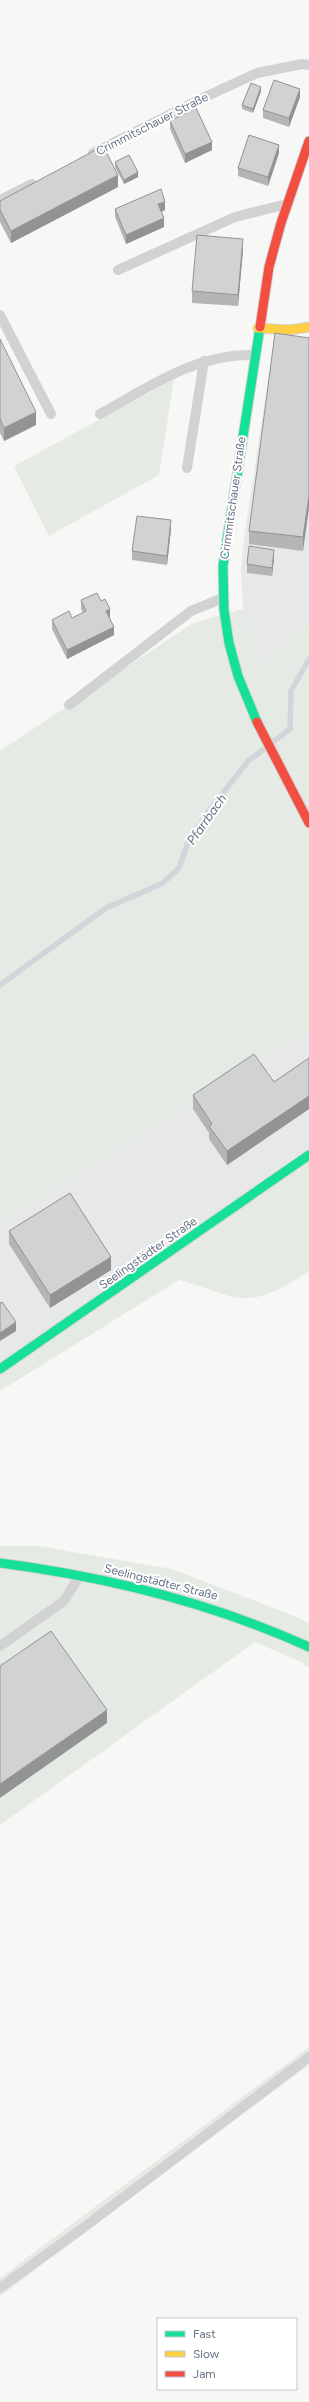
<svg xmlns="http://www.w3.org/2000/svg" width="309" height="2402" font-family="Figtree,sans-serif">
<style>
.built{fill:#e7e8e8}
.green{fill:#e6eae4}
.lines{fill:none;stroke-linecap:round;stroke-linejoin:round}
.stream{stroke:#d0d6da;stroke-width:5.5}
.fast-casing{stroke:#d2d4d5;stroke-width:11}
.slow-casing{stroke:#d2d4d5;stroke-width:11}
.jam-casing{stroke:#d2d4d5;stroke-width:11}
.lane{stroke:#d1d2d2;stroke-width:10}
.fast{stroke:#16e098;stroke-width:9}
.slow{stroke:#ffcf43;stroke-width:9}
.jam{stroke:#f24e42;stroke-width:9}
.wall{fill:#b4b5b5}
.shaded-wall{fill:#929394}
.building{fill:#d1d2d3;stroke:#929394}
.labels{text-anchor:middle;stroke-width:4;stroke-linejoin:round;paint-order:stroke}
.street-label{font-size:12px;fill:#667387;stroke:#fff}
.water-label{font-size:13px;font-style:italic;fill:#627583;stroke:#fff}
</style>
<rect width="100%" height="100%" fill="#f7f7f6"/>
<!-- built -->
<path class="built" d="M309,336v285l-48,44 -18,-56 -2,-40 3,-31 30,-199z
M309,1030v117l-309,224v-147z"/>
<!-- green -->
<path class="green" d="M174,379l-15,96 -110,61 -35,-70z
M243,609l18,56 48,-44v409l-309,194v-473l193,-128z
M309,1147v124c-23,15 -50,34 -80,25 -17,-5 -32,-12 -50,-16l-179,111v-20z
M0,1546h38l134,23 122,47 15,7v45l-8,-6 -46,-20 -255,183z
M309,2047v18l-309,231v-18z"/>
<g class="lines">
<!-- stream -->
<path class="stream" d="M273,742l17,-13 1,-38 18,-32
M0,985l106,-77 57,-25 16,-15 9,-26 21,-31 39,-50 16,-12"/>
<defs>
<path id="fast" d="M257,722l-19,-46 -9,-33 -5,-33 -1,-44 37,-239
M0,1369l309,-214
M0,1563c108,14 210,39 309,84"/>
<path id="slow" d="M258,328l31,2 20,-3"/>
<path id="jam" d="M260,327l9,-60 12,-44 28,-82
M257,722l52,101"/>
</defs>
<!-- fast casing -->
<use href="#fast" class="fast-casing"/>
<!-- slow casing -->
<use href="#slow" class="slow-casing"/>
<!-- jam casing -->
<use href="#jam" class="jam-casing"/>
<!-- lane -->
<path class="lane" d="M93,153l114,-57 50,-23 45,-9 7,1
M0,200l32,-16
M118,270l117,-53 52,-13
M0,315l51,99
M100,414c49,-27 96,-61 154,-59
M187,468l17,-107
M69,705l122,-94 32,-13
M0,1646l64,-45 16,-26
M0,2288l83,-60 226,-171"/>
<!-- fast -->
<use href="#fast" class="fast"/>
<!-- slow -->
<use href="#slow" class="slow"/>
<!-- jam -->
<use href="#jam" class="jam"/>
</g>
<!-- wall -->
<path class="wall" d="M261,91l-8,22 -11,-4v-4z
M300,97l-11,30 -26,-9v-8z
M170,121l42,29 -27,13 -15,-34z
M279,153l-11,33 -30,-10v-8z
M115,162l23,15 -14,7 -9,-17z
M118,187l-107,56 -11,-21v-21z
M115,209l50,1 -3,2 2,15 -38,17 -11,-27z
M243,250l-5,56 -46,-3v-12z
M309,338l-6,213 -54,-7v-13z
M0,339l36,86 -32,16 -4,-8z
M171,529l-4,36 -35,-5v-9z
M274,558l-2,18 -25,-3v-9z
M81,600l29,18 4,17 -47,24 -15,-30v-9l20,-2 11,-5 -2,-4z
M309,1058v51l-82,56 -18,-26v-6l-16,-24v-14l81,-13z
M9,1231l102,39 -61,38 -41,-64z"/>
<!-- shaded-wall -->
<path class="shaded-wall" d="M261,87v4l-8,22v-4z
M300,89v8l-11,30v-9z
M212,142v8l-27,13v-9z
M279,145v8l-11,33v-9z
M138,172v5l-14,7v-4z
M118,175v12l-107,56v-12z
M165,202v8l-7,3v-9z
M164,218v9l-38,17v-9z
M243,239v11l-5,56v-11z
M36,412v13l-32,16v-13z
M309,495v13l-6,43v-14z
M171,520v9l-4,36v-9z
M274,550v8l-2,18v-8z
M110,609v9l-4,2v-9z
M114,627v8l-47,24v-9z
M309,1096v13l-82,56v-14z
M111,1257v13l-61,38v-13z
M16,1322v9l-16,10v-8z
M107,1710v13l-107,75v-14z"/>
<!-- building -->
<path class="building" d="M274,80l26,9 -11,29 -26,-8z
M251,83l10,4 -8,22 -11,-4z
M196,108l16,34 -27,12 -15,-33z
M249,135l30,10 -11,32 -30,-9z
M103,146l15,29 -107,56 -11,-21v-9z
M129,155l9,17 -14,8 -9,-18z
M161,189l4,13 -7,2 6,14 -38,17 -11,-26z
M197,235l46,4 -5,56 -46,-4z
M275,333l34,5v157l-6,42 -54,-6z
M0,339l36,73 -32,16 -4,-9z
M137,516l34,4 -4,36 -35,-5z
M249,546l25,4 -2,18 -25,-4z
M97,593l4,8 4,-2 5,10 -4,2 8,16 -47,23 -15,-30 17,-9 3,7 14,-7 -5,-11z
M254,1054l20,28 35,-24v38l-82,55 -18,-25 3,-2 -19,-29z
M70,1193l41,64 -61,38 -41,-64z
M2,1302l14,20 -16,11v-30z
M51,1631l56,79 -107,74v-118z"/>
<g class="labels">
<!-- street labels -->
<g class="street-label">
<text transform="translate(152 124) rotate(-27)" y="4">Crimmitschauer Straße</text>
<text transform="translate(233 498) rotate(-82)" y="4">Crimmitschauer Straße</text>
<text transform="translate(148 1253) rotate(-35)" y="4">Seelingstädter Straße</text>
<text transform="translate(161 1582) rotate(14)" y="4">Seelingstädter Straße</text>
</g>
<!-- water labels -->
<g class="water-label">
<text transform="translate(206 819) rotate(-55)" y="5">Pfarrbach</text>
</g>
</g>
<!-- legend -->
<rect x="157" y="2318" width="140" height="72" fill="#ffffff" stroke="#c2c7cf"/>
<rect x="165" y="2331" width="20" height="6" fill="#16e098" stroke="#c2c7cf"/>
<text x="193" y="2338" font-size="12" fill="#667387">Fast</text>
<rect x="165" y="2351" width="20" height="6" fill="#ffcf43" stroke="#c2c7cf"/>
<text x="193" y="2358" font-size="12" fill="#667387">Slow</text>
<rect x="165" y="2371" width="20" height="6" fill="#f24e42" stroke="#c2c7cf"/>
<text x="193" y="2378" font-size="12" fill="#667387">Jam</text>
</svg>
